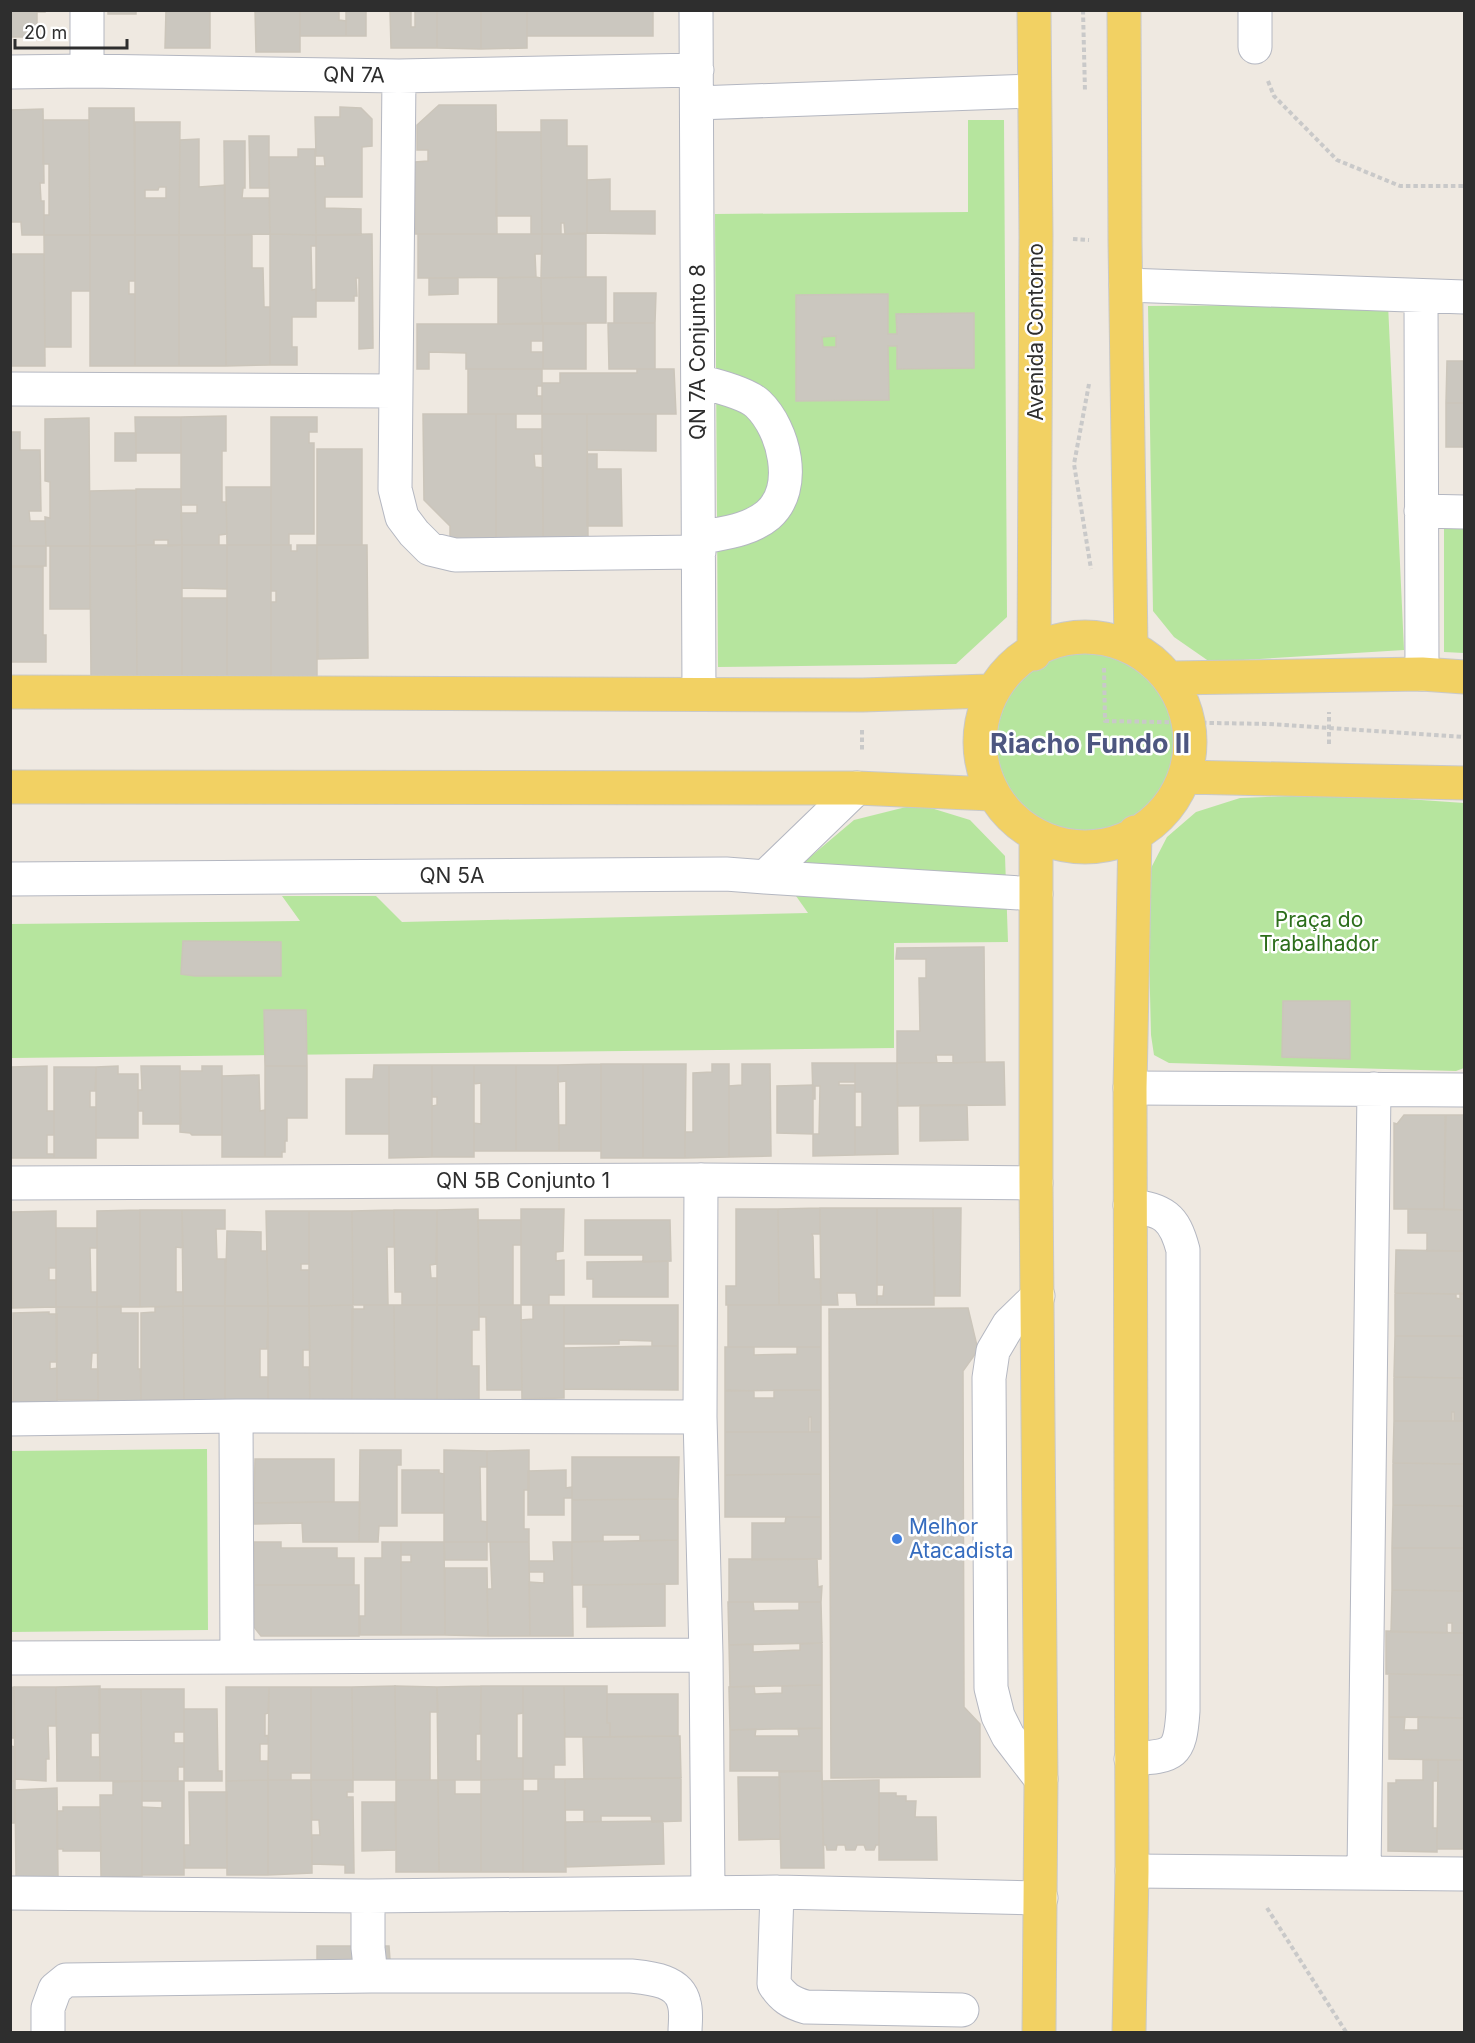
<svg xmlns="http://www.w3.org/2000/svg" width="1475" height="2043" font-family="Inter,sans-serif">
<style>
.green{fill:#b6e59e}
.building{fill:#cbc7bf;stroke:#cbc5ba;stroke-width:1.5;fill-rule:evenodd}
.lines{fill:none;stroke-linecap:round;stroke-linejoin:round}
.minor-casing{stroke:#b4b7c1;stroke-width:35}
.major-casing{stroke:#c9c9c9;stroke-width:35}
.path{stroke:#c9c9c9;stroke-width:4;stroke-dasharray:4.5 3;stroke-linecap:butt}
.minor{stroke:#fff;stroke-width:33}
.major{stroke:#f2d163;stroke-width:33}
.shop-dot{fill:#3f7fe0;stroke:#fff;stroke-width:2}
.labels{text-anchor:middle;stroke-width:5;stroke-linejoin:round;paint-order:stroke}
.street-label{font-size:21px;fill:#2e2e2e;stroke:#fff}
.park-label{font-size:21px;fill:#2c6e1b;stroke:#fff}
.shop-label{font-size:21px;fill:#366cbe;stroke:#fff;text-anchor:start}
.district-label{font-size:27px;font-weight:bold;fill:#4d5680;stroke:#fff}
</style>
<rect width="100%" height="100%" fill="#efe9e1"/>
<!-- green -->
<path class="green" d="M968,120h36l3,497 -51,47 -238,3 -3,-453 253,-2z
M1388,304l16,346 -194,12 -36,-25 -21,-26 -5,-305z
M1444,526h20v127l-20,-1z
M997 742a89 89 0 1 1 178 0a89 89 0 1 1-178 0Z
M1291,796l87,1 86,6v265l-8,3 -287,-8 -15,-8 -3,-20 -3,-125 3,-42 16,-31 29,-25 44,-14z
M918,804l52,16 35,36 3,86 -114,1v105l-883,10 -1,-134 290,-3 -18,-25h94l26,26 406,-9 -24,-34 70,-59z
M207,1449l1,181 -197,2v-181z"/>
<!-- building -->
<path class="building" d="M10,10h35v2h-8v25h-27z
M108,10h28v4h-28z
M166,10h44v38h-45z
M255,10h45v42h-44z
M300,10h39v10l7,1v15h-46z
M346,10h20v26h-20z
M390,10h21v17h4v-17h22v38h-46z
M437,10h44v39l-44,-1z
M481,10h46v38l-46,1z
M527,10h126v26h-126z
M439,105h57l1,129h-82v-72l13,-1v-11h-11v-25z
M340,107l21,1 11,11v27l-10,1v50h-37v11l36,1v26h-45l-1,-69h10l-1,-10h-8l-1,-39h25z
M89,108h45l1,127h-45z
M43,109l1,74h-4l1,18h3v34h-22l-1,-13h-10l-1,13v-125z
M43,120h46l1,115h-46v-20h5v-51h-6z
M541,120h26v26h20v87l-22,1 -1,-11h-3v11h-19z
M135,122h45l-1,113h-44zM159,187h7v11h-21v-8h13z
M496,132h45l1,102h-11v-18h-35z
M249,136h20v52h-19z
M199,139v48l26,-2v50h-46l1,-95z
M224,141h21v47h-2l-1,10h27l1,36 -45,1z
M298,149h17l1,86 -46,-1 -1,-77h29z
M610,179v32h45v23l-68,-1v-53z
M270,234l46,1v11h-5l1,44 4,-1v28h-24v30h5v18h-27z
M370,234h2l1,114 -14,1v-71h-3l1,18h-3v5h-38v-66z
M418,234h124v20h-7l1,23 -118,1z
M542,234h44v43l-45,1z
M44,235h46v56h-19v56h-26z
M90,235h45v46h-6v13h6v72h-45z
M135,235h44v131h-44z
M179,235h46l1,131h-47z
M225,235h27v33h11l1,39h6v58l-44,1z
M10,254h34l1,112h-35z
M536,277l5,1 1,45 -44,1v-46z
M586,277h20v46h-64l-1,-45z
M429,278h29v16l-29,1z
M614,293h42l-1,30h-41z
M888,294v40h9l-1,-20 78,-1v55l-77,1v-23h-9l1,54 -93,1v-106zM836,336v11h-13l-1,-10z
M608,323h47v46h-46z
M417,324h126v17h-12v11h12v17h-77v-16l-37,-1v17h-12z
M543,324h43v45h-43z
M1447,361h17v42h-18z
M468,369h74v17h-5v10h5v18h-74z
M637,369h37l2,45h-134v-31h18v-10h77z
M1446,403h18v44h-18z
M423,414h73v125h-46v-13l-26,-26z
M496,414h20v15h26v25h-8l1,13 8,1v71h-47z
M542,414h45l1,125h-45z
M587,414h69v37l-69,-1z
M226,416v35h-4v51h4l1,32 -8,1v10h-37l-1,-32h16v-8h-16v-88z
M135,417h46v36h-45z
M271,417h46v15h-8v11h5v91h-25v11h-18z
M45,419l44,-1 1,128h-44l-1,-29 5,1v-36l-5,-1z
M10,432h10v18h20l1,61h-12l1,10h15l1,25h-36z
M115,433h21v28h-21z
M317,449h45v96h-45z
M587,454h10v15h24l1,57h-35z
M226,487h45v58h-44z
M136,489h45l1,56 -14,1v-6h-14v5h-18z
M136,490v56h-46v-55z
M136,545h46v135l-45,-2z
M182,545h45v44l-45,-1z
M227,545h44v131l-44,1z
M271,545h20v6h6v-6h20v132l-46,-1v-74h5v-11h-5z
M317,545h50l1,113 -50,1z
M10,546h36v20h-36z
M50,546h40v63h-40z
M90,546h46l1,132h-46z
M10,567h33v68h3v27h-36z
M182,598h45v79l-45,-1z
M183,941l98,1v34h-86l-14,-2z
M984,947l1,115 -32,1v-8h-17l1,8h-40v-32h23l-1,-53h7v-19h-30l1,-11z
M1283,1001h67v58l-68,-2z
M264,1010h42l1,56h-42z
M1004,1062l1,43 -107,1 -1,-43z
M812,1063h43v19h-16v3h16v70l-42,1v-22h6l1,-48h-5v13h-2z
M855,1063h42l1,91 -43,1v-28h7v-35h-7z
M601,1064h42v94h-42z
M601,1064v87h-42v-26h7v-44l-8,1v-17z
M643,1064h43l-1,94h-42z
M712,1064h17v93l-44,1v-26h8v-59l19,-1z
M742,1064h28l1,92 -42,1v-71l13,-1z
M374,1065h15v69h-43v-55h27z
M389,1065h43v92l-43,1z
M432,1065h42v92h-42v-51l5,-1v-8h-5z
M474,1065h42v86h-42v-28l7,1v-41l-7,1z
M516,1065h42l1,86h-43z
M47,1066v45h7v24h-7v19h7v4h-43v-91z
M118,1066v8h20v64h-42v-71z
M141,1066h39l1,58h-38v-13h-5v-21h4z
M202,1066h20v69h-30l-2,-2 -10,-1v-61h22z
M265,1066h42v52h-20v23h-2v11h-3v5h-17z
M54,1067h42l-1,24h-5v16h6v51h-42z
M259,1075l1,36 5,-1v47h-43v-81z
M813,1085v49l-36,-1v-47z
M920,1105h47l1,35 -48,1z
M1404,1115h41l-1,94h-50v-86l3,1z
M1446,1115h18v95l-20,-1z
M820,1208h57v97h-20l-1,-12h-19l1,12h-17z
M820,1208v26h-8l1,3 1,42h6l1,26h-42l-1,-96z
M877,1208h56l1,97h-57v-9h6l1,-11h-7z
M933,1208h28l-1,88h-25z
M478,1209l1,96h-42v-95z
M521,1209h43l-1,42 -7,1v9l8,-1v35h-15v10h-28z
M736,1209h42l1,96h-53v-19h10z
M1408,1209l56,1v41h-37v-18h-19z
M140,1210v97h-43v-96z
M140,1210h42l1,38 -7,-1v45h7v14l-43,1z
M182,1210h43v19h-9l1,30h8v47h-42z
M394,1210v37h-7l1,58h-35l-1,-94z
M394,1210h43l-1,54 -6,1 1,13h6v27h-35v-13h-7z
M56,1211v57h-7v12h7v27l-43,1 -1,-96z
M266,1211h43v53h-8v6h8v36h-41z
M309,1211h43l1,94 -44,1z
M478,1220h43v25h-8v60h-34z
M585,1220h85l1,41 -28,1v-7h-58z
M56,1228h41v20h-7l1,44h6v15h-41z
M227,1231l34,1v19h6l1,55h-43z
M1396,1250l68,1v43l-69,-1z
M668,1261v36h-75v-18h-6v-17z
M10,1264h2l1,44h-3z
M1395,1293l61,1v4l4,1v-6l4,1v42h-69z
M353,1305l-1,96h-42l-1,-95z
M364,1305h30l1,96h-43v-92h12z
M394,1305h43v95l-42,1z
M437,1305h42v25h-7v36h7v34h-42z
M479,1305h42l1,85h-35l-1,-73h-7z
M533,1305h31v93l-42,1 -1,-79 12,-1z
M564,1305h114v41h-26v-5l-33,-1v4h-55z
M728,1305h93v42h-93z
M121,1306v7h17v56h2l1,31v2h-43l-1,-95z
M183,1306h42v94h-41z
M183,1306l1,94h-43v-87l14,-1v-5z
M225,1306h43l-1,43h-7v28h8v24l-43,-1z
M268,1306h41l1,44h-7v17h6l1,34h-42z
M56,1307h41l1,46h-6l-1,16h7v31h-41z
M968,1308l10,42 -15,21 1,336 16,17v53l-149,1 -2,-469z
M49,1312v2h8v48h-7v7l7,-1v34l-44,1v-90z
M1395,1336h69v42l-70,-1z
M652,1346h26v44l-114,-1v-41z
M725,1347h29v8l43,-1v-7h24v43l-96,1z
M1394,1377l70,1v43h-10v-9h-2v9h-58z
M728,1390l26,1v7h20v-8h47v42h-10v-15h-2v15h-84v-41z
M1394,1421h70v43l-71,-1z
M725,1432h96v42l-96,1z
M360,1450h41v15h-4v61h-18l-1,16h-19z
M444,1450l43,1v16h-7l1,54 6,1v20h-43z
M529,1450v40h-5v39h5v13h-42v-91z
M572,1457h107l-1,42 -106,1z
M255,1459h79v43l-80,1z
M1393,1463l71,1v42l-71,-1z
M402,1470h37v3l5,1v39h-42z
M566,1470v18l6,-1v11h-8v17h-36v-44z
M821,1474v43h-96v-42z
M678,1499v41l-38,1v-6h-37v6l-31,1v-42z
M312,1502h48l-1,40h-56l-1,-19 -48,1v-21z
M1393,1505l71,1v42h-72z
M786,1517h35v42l-69,1v-37h33z
M678,1540v44l-106,1v-43z
M254,1542h27v6h56v10h17v27h-100z
M382,1542h19v93h-41v-19h5v-58h17z
M401,1542h43l1,93h-44v-73h10v-7h-10z
M444,1542h43v18h-42z
M490,1542h39l1,94h-42l-1,-47h5z
M553,1542h19l1,94h-43l-1,-54 15,1v-11h-15v-11h25z
M1392,1548h72v43l-72,-1z
M729,1559h88l1,28 4,-1 -1,16h-92z
M445,1568h42l1,68 -43,-1z
M665,1584v42l-78,1v-20h-4v-22z
M254,1585h105v51h-98l-7,-9z
M1392,1590l72,1v42h-12v-10h-5v10l-56,-1z
M728,1602h25l1,9 45,-1v-8h22l1,41 -93,2z
M1386,1631l78,2v42l-78,-1z
M822,1643v42l-92,2 -1,-42 24,-1v8l47,-2v-6z
M1389,1674l75,1v43l-75,-1z
M822,1685v43l-92,2 -1,-43 25,-1 1,8 27,-1v-7z
M100,1686v47h-9v24h9v24h-43l-1,-94z
M395,1686l1,94h-43l-1,-93z
M395,1686l42,1 1,25h-8v68h-34z
M481,1686h42v27l-6,1v44h6v21l-42,1z
M481,1686l-1,48h-4v27h5v19h-43l-1,-93z
M523,1686h41l1,79h-11v14h-31z
M564,1686h43v37h3v14h-45z
M14,1687l1,51h-5v-50z
M14,1687h42v39h-8l1,33h-3v22l-31,-2z
M226,1687h43l-1,26 -3,1v22l3,-1v9h-8v17h8v19l-42,1z
M269,1687h42v86h-20v7h-23z
M311,1687h41l1,93h-42z
M99,1689h42l1,92h-42z
M141,1689h43v43h-10v11h10v24h-6v14h-36z
M607,1694h71v42l-68,1v-14h-3z
M184,1709h33l1,62h4v10h-38z
M1389,1717h16l-1,13h14v-13l46,1v42l-75,-1z
M822,1728v43h-92v-41l26,-1 -1,7h44l-1,-7z
M678,1736h2l1,42 -97,1 -1,-42z
M10,1739l1,7 4,1v34h-5z
M1423,1760h15v21h-5v47h4v24l-49,-1v-68h8v-3h27z
M1438,1760h26v89h-27z
M822,1771l2,97h-43l-2,-96z
M738,1777h42v62l-41,1z
M681,1778v43l-29,1 -1,-6h-50v6h-17v-12h-19v-31z
M523,1779v93h-42v-92z
M538,1779h27l1,93h-43v-81h15z
M268,1780v95h-41l-1,-94z
M268,1780h43l1,93 -44,2z
M311,1780h42v12h-6v5h6l1,76h-9v-8l-33,-1v-29h8l-1,-15h-7z
M396,1780h42l1,92h-43z
M438,1780h17v14h26v78h-42z
M879,1780v65h-3l-2,5h-8l-2,-5h-7l-2,5h-9l-1,-5h-8l-1,5h-9l-1,-5h-3l-1,-64z
M10,1781h5v42h-5z
M142,1781h42v94h-42v-68l20,1v-7h-20z
M142,1781v95l-41,1 -1,-82h13v-13z
M57,1788l1,89h-42l-1,-87z
M189,1792h38v76h-42l-1,-23h6z
M879,1793h17v3h10v5h10l-1,16h21l1,43h-58z
M362,1802h33l1,48 -34,1z
M63,1807h37l1,44h-38v-2h-6v-38h6z
M663,1821l1,43 -99,3v-45z
M317,1946h72l1,14 -73,1z"/>
<g class="lines">
<defs>
<path id="minor" d="M696,10l3,683
M1255,10v37
M87,71v-61
M10,72l77,-1 312,5 298,-6
M399,76l-4,413 7,28 12,16 16,16 25,6 244,-3
M697,103l337,-12
M1126,285l338,12
M1421,296l1,378
M698,381c15,4 49,12 60,23 26,25 41,84 10,111 -19,16 -46,18 -69,23
M10,389l385,2
M1421,511l43,1
M765,877l271,17
M10,879l716,-5 39,3 92,-89
M1130,1088l334,2
M701,1180l-1,237 6,238 2,237
M10,1183l691,-3 335,3
M1130,1205c34,6 44,11 53,45v461c-3,45 -9,45 -52,48
M1038,1296l-29,28 -16,27 -4,27 2,310 7,28 10,20 33,43
M236,1416l1,241
M10,1419l226,-3 464,1
M10,1658l696,-3
M1132,1871l332,3
M1364,1873l10,-784
M777,1892l-3,92c8,13 17,19 32,23l156,3
M10,1893l358,3 409,-4 264,6
M368,1896v52l3,28
M48,2032v-24l7,-19 11,-9 305,-4h260c19,2 48,4 53,27 3,9 1,20 1,29"/>
<path id="major" d="M1034,10l2,227 -2,417
M1124,10l1,231 6,405
M980 742a105 105 0 1 1 210 0a105 105 0 1 1-210 0Z
M1170,678l252,-4 42,3
M10,692l852,3 127,-4
M1184,777l280,6
M10,787l847,1 134,6
M1036,836v347l5,596 -2,253
M1129,2032l3,-161 -2,-783 5,-256"/>
</defs>
<!-- minor casing -->
<use href="#minor" class="minor-casing"/>
<!-- major casing -->
<use href="#major" class="major-casing"/>
<!-- path -->
<path class="path" d="M1083,10l2,82
M1268,81l6,15 63,64 63,26h64
M1073,239l16,1
M1089,384l-15,80 17,105
M1104,668l1,53 164,3 195,13
M862,730v22
M1329,744v-32
M1267,1908l79,124"/>
<!-- minor -->
<use href="#minor" class="minor"/>
<!-- major -->
<use href="#major" class="major"/>
</g>
<!-- markers -->
<circle class="shop-dot" cx="897" cy="1539" r="6"/>
<g class="labels">
<!-- street labels -->
<g class="street-label">
<text transform="translate(354 75) rotate(1)" y="7">QN 7A</text>
<text transform="translate(1036 332) rotate(-90)" y="7">Avenida Contorno</text>
<text transform="translate(698 352) rotate(-90)" y="7">QN 7A Conjunto 8</text>
<text x="452" y="883">QN 5A</text>
<text x="523" y="1188">QN 5B Conjunto 1</text>
</g>
<!-- park labels -->
<g class="park-label">
<text x="1319" y="927">Praça do<tspan x="1319" dy="24">Trabalhador</tspan></text>
</g>
<!-- shop labels -->
<g class="shop-label">
<text x="909" y="1534">Melhor<tspan x="909" dy="24">Atacadista</tspan></text>
</g>
<!-- district labels -->
<g class="district-label">
<text x="1090" y="753">Riacho Fundo II</text>
</g>
</g>
<!-- border -->
<rect width="1475" height="2043" fill="none" stroke="#2e2e2e" stroke-width="24"/>
<!-- scale -->
<path d="M15 39v9h112v-9" fill="none" stroke="#2e2e2e" stroke-width="3"/>
<text x="24" y="39" font-size="18" fill="#2e2e2e" stroke="#ffffff" stroke-width="4.5" paint-order="stroke">20 m</text>
</svg>
